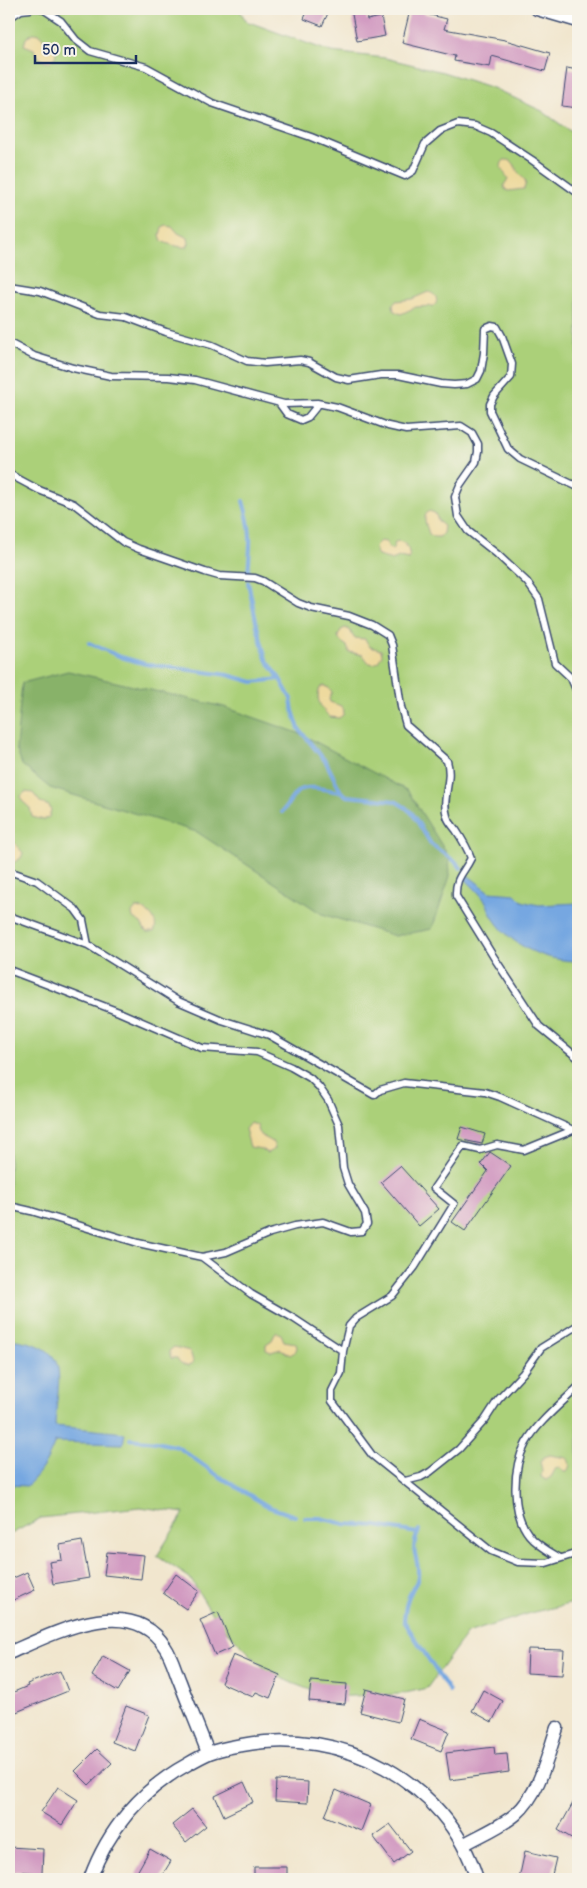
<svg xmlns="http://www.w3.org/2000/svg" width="587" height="1888" font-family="'Balsamiq Sans',sans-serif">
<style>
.green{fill:#abd079;stroke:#63806c}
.forest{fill:#88b269;stroke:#527064}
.sand{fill:#eeda9e;stroke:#84847e}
.water{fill:#76a7e1;stroke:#486ba0}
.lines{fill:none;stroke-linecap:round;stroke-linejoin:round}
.stream{stroke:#76a7e1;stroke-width:4}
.building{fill:#d19ac1}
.lane-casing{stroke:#3b4a6f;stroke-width:9}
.street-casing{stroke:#3b4a6f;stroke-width:15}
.lane{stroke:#fff;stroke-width:6}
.street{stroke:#fff;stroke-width:12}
</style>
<rect width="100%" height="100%" fill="#f7f3e8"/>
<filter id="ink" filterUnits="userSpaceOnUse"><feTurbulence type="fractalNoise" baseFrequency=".02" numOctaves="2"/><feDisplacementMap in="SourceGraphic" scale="10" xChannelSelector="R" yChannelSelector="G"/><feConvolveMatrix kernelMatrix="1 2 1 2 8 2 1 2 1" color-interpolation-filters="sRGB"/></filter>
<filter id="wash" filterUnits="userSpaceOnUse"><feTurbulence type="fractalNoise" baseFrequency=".0096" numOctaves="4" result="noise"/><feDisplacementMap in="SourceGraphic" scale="20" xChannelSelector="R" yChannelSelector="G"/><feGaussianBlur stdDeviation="1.12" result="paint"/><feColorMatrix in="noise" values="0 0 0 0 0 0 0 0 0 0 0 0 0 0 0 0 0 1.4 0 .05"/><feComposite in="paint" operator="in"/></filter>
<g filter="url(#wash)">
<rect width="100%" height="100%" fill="#f1e6ce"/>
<!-- green -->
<path class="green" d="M9,9h230l7,12 85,31 54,6 58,14 50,16 49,23 36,26v1465l-44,10 -67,21 -40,55 -26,6 -73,3 -36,-14 -25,-12 -52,-52 -25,-41 -33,-22 27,-43 -44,-6 -99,11 -32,17z"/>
<!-- forest -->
<path class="forest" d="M68,671l156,36 77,27 107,57 41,66 1,19 -18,53 -37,7 -73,-22 -125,-82 -147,-44 -28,-23 -6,-17 6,-65z"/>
<!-- sand -->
<path class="sand" d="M33,33c8,0 11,5 13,12l9,4 1,6c-8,14 -17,5 -22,-6l-10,-4 2,-7z
M504,160c10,-1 10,5 14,12 2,4 6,6 8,10l-2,7 -16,2 -3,-2 -1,-4 4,-6c-3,-7 -11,-11 -4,-19z
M165,225l7,1 6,7 10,5 1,5 -2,4c-5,1 -21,-3 -25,-6l-2,-6 2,-8z
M428,292c7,1 12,8 6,14l-18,1 -15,7 -7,-3 -1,-6 3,-4 16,-2z
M429,511l6,2 4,9 5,4 -1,7 -3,4h-6l-5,-3c-2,-8 -8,-17 0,-23z
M380,541l6,1 3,6 4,2 2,-8c10,-4 16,9 14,17l-10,-2 -7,3 -14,-4 -3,-7 1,-4z
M345,628l5,2 4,8 11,1 5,8 11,3 1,5 -4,7 -4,2 -5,-1 -6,-8 -14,-3 -2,-6 -7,-5 -2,-5 3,-6z
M324,686l5,2 3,4 -3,7 1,3 11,4 3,4 -1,5 -4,3 -9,-1c-9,-8 -15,-18 -10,-29z
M25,792l8,1 8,10 8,3 2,4 -2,7 -5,3 -12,-3 -2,-9 -8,-7 -1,-5z
M15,843l8,10 -2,5 -8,5 -4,-3v-16z
M136,908c11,0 24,13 18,24h-8l-5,-9 -8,-5 -1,-5z
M250,1123l7,2 3,10 13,7 2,7 -8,4 -6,-4 -11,-2 -5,-18z
M276,1332l5,2 3,7 12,2 1,5 -2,4 -5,3 -9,-6 -10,3 -5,-2v-6l6,-4z
M174,1347l16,4 3,10 -1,3c-7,3 -12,0 -15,-6h-6l-2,-7z
M550,1455l17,3c3,4 4,8 0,13h-3l-5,-4 -3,1 -5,9 -5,3 -5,-3 1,-7 -2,-8 4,-5z"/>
<!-- water -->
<path class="water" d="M466,876h3l20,16 26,2 7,7 7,2 10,2 39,-2v58c-32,0 -66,-14 -84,-42 -4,-5 -5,-11 -8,-17 -6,-9 -14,-16 -21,-23z
M9,1339c66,8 48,36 46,87l70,7 -2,11 -68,-2c-8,20 -13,29 -28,44l-18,-1z"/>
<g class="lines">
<!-- stream -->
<path class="stream" d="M243,501c9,29 8,42 5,71
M248,582l9,44 9,33 14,20 11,20 2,12 6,18 27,33 15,30 6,4 10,1 38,4 10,6 7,6 19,31 26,19 4,5
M89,643l32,14 25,7 82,11 25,7 27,-3
M282,812c5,-6 9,-14 15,-20 11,-9 32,-1 44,0
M130,1439l26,3 22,5 39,28 52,32 26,9
M305,1518h15l25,6 32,2 40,7
M419,1530c-11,24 1,26 -1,46 0,6 -4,9 -6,14 -6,10 -7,20 -8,31l45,70"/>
</g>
<g id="blocks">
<!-- building -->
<path class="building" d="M308,9h22l-8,17 -18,-7z
M351,9h14l2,11 14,-3 4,19 -28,5z
M410,10l37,9 -3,10 61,11 45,13 -5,18 -53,-15 -2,11 -36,-6 1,-5 -53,-13z
M567,68l11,2v38l-16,-2z
M462,1127l23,7 -3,10 -24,-5z
M490,1152l21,14 -46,65 -13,-9 36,-51 -7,-7z
M400,1166l39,43 -20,17 -38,-44z
M82,1541l7,37 -36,6 -4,-22 13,-2 -2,-15z
M107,1552l37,3 -3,24 -37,-4z
M27,1572l8,18 -26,12v-22z
M176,1574l23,17 -13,18 -23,-16z
M218,1612l15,35 -18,8 -15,-35z
M528,1649l36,1 -2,25 -35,-2z
M233,1655l47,20 -10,23 -14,-6 -3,5 -32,-14z
M103,1656l27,15 -12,20 -26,-15z
M60,1671l8,20 -59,24v-21l19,-8 -1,-2z
M311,1681l36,3 -2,20 -36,-3z
M366,1689l38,10 -6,23 -38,-10z
M483,1690l20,11 -11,21 -20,-11z
M126,1706l23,9 -14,36 -23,-9z
M419,1719l30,12 -8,20 -30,-12z
M494,1747l1,8 12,-1 2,18 -59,8 -4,-27z
M97,1749l15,14 -23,22 -14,-14z
M276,1780l32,2 -1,21 -32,-2z
M244,1782l9,20 -29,14 -9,-20z
M58,1787l20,13 -16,25 -21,-13z
M336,1790l35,15 -10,26 -36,-15z
M578,1794v48l-20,-12z
M192,1809l14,17 -20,16 -14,-17z
M390,1824l21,27 -17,13 -21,-28z
M9,1847l34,2 -1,24 -33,-2z
M150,1849l21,12 -11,18h-14l-10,-5z
M525,1851l31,7 -5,21h-32z
M254,1867h33v12h-33z"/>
</g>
</g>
<g filter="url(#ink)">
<use href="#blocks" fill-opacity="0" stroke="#3b4a6f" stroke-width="1"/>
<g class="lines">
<defs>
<path id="lane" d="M43,9l18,12 15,19 14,11 56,16 66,36 99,34 94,39 8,-5 12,-27 15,-13 18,-7 17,2 16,7 41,27 46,33
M9,18l12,-8 9,-1
M9,286l31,5 60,23 26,3 40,15 46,13 35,16 18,2 35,-3 9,2 27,15 13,3 32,-5h17l43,9 13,1 13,-1 10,-5 4,-8 3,-18 1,-24 7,-3 5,1 5,9 10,28 -1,13 -17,19 -4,8v7l18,38 12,10 58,28
M9,343l25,13 39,12 38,8 57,1 27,3 89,24 33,-1 20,4 51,19 18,4 55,-4 11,7 6,11v8l-2,10 -16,23 -5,12 3,19 10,15 29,23 30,28 12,17 16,64 16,15 7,16
M279,403l8,11 14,6 7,-3 9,-11v-3
M9,474l30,16 35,14 49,38 16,7 66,23 14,4 36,2 8,3 35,22 13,5 38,8 23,9 16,10 4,10 9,62 5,18 41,36c6,19 -6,37 0,55 1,5 6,10 9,14 6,9 11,17 15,28 -7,15 -16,19 -15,38l37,60 46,70 39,32
M9,871l28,10 38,28 8,11 5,25
M9,916l79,29 90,56 44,19 47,15 105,60 6,-5 24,-7 81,9 15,5 73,33 5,-1
M9,970l110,42 83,36 55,4 34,15 19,11 9,9 9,13 11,25 4,43 5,16 17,29 2,11 -5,7 -11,1 -28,-10 -28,4 -25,7 -44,19 -24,5
M9,1206l22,5 107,32 64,14 49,37 42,24 50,33 -2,22 -9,18v10l40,54 119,96 27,11 28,1 32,-10
M343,1351l6,-25 7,-8 36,-22 23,-29 39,-63 -20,-16 29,-42 17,4 17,-5 27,5 49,-20
M405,1481l16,-4 9,-5 29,-23 26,-29 13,-20 25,-27 18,-25 37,-23
M560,1558c-10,-6 -23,-13 -31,-23 -18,-23 -17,-67 -3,-92 12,-21 35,-39 52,-56"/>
<path id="street" d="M537,9l41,12
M9,1653c43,-19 122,-61 156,-6 7,10 10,23 15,35 9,24 19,47 28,71
M463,1845c17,-10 38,-18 53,-31 24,-21 31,-57 41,-86
M90,1879c18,-50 52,-90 98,-115 7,-4 14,-8 21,-11 10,-4 22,-6 33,-8 98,-19 205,35 235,134"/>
</defs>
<!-- lane casing -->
<use href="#lane" class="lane-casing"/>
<!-- street casing -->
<use href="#street" class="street-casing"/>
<!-- lane -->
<use href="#lane" class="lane"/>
<!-- street -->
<use href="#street" class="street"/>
</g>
</g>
<!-- margin -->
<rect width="587" height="1888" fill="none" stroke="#f7f3e8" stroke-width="30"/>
<!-- scale -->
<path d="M35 55v8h101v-8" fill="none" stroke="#1b2f5e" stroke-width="2.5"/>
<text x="42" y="55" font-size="15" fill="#1b2f5e" stroke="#f7f3e8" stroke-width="4" paint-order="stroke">50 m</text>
</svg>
